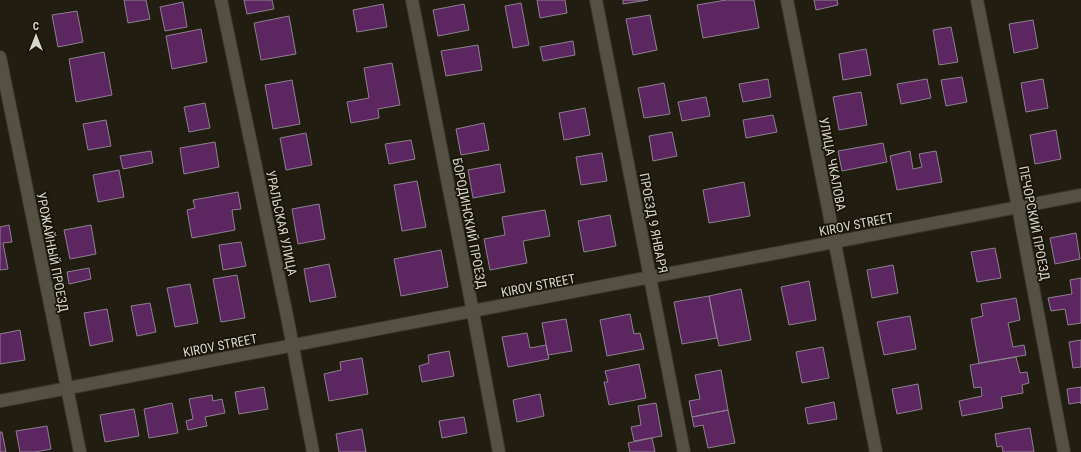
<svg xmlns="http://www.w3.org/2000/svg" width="1081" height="452" font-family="'Roboto Condensed',sans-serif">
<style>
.building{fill:#5c2761;stroke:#8d818e}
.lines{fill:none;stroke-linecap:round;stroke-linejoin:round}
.minor-casing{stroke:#3c3832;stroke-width:14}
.minor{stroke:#555142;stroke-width:12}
.labels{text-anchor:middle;stroke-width:3.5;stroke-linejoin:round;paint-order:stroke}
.street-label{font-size:13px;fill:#d8d5cd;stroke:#181408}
</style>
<rect width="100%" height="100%" fill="#211d11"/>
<!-- building -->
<path class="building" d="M124,0h22l4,19 -22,4z
M244,0h28l2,9 -27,5z
M537,0h28l2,13 -27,5z
M623,0h25l-25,4z
M726,0h28l5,28 -56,10 -6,-33z
M814,0h23l1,5 -22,5z
M183,2l4,25 -22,4 -5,-24z
M521,3l8,42 -16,3 -8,-42z
M383,4l4,23 -30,5 -4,-22z
M464,4l5,26 -31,6 -5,-26z
M77,11l6,31 -25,5 -6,-32z
M650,15l7,35 -24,5 -7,-36z
M289,16l7,38 -35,6 -7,-37z
M1033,20l5,28 -24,5 -5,-29z
M951,27l7,35 -19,3 -6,-35z
M201,29l6,33 -35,7 -6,-33z
M573,41l2,14 -32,6 -3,-14z
M478,45l4,25 -36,6 -5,-25z
M866,49l5,26 -28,5 -4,-26z
M104,52l8,43 -36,7 -7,-43z
M392,63l8,42 -22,4 1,9 -28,5 -4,-21 22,-4 -5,-30z
M962,77l5,25 -21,4 -5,-26z
M768,79l3,18 -28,5 -4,-18z
M927,79l4,19 -30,6 -4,-20z
M1043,79l5,29 -22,4 -5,-29z
M292,80l8,44 -27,5 -8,-44z
M664,83l6,31 -26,4 -6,-30z
M861,92l6,33 -28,5 -6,-33z
M706,97l4,19 -28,5 -4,-19z
M205,103l5,25 -21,4 -5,-25z
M585,108l5,27 -26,5 -5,-27z
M773,115l4,17 -31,6 -3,-18z
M106,120l5,26 -23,4 -5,-26z
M484,123l5,27 -28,5 -5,-26z
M1056,130l5,29 -26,5 -5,-29z
M672,132l5,24 -24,5 -4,-25z
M306,133l6,32 -26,5 -6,-32z
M411,140l4,19 -26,5 -4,-20z
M215,142l4,25 -35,7 -4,-26z
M883,143l4,19 -45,9 -4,-20z
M151,151l2,12 -30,6 -3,-13z
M910,151l3,18 9,-2 -3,-13 17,-3 6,31 -45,8 -7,-34z
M602,153l5,28 -26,4 -5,-28z
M500,164l5,28 -32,6 -5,-28z
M119,170l5,27 -26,5 -5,-27z
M417,181l9,46 -24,4 -8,-46z
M744,182l6,34 -41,7 -6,-33z
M238,192l3,17 -9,1 3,20 -43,8 -5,-28 8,-2 -2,-8z
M319,204l6,35 -27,5 -6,-35z
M545,210l5,26 -27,5 4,22 -37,7 -6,-31 21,-4 -3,-18z
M610,215l6,31 -32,6 -6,-31z
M9,225l3,17 -9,1 5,26 -8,1v-43z
M91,225l5,29 -26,5 -6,-29z
M1076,233l4,26 -25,5 -5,-26z
M241,242l5,24 -23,4 -4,-25z
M995,248l6,30 -24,4 -6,-30z
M441,250l7,37 -47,9 -7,-37z
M329,264l7,33 -26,5 -6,-33z
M893,265l5,28 -26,5 -5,-28z
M89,268l2,11 -22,5 -2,-12z
M237,275l8,43 -24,4 -8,-43z
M1081,278v45l-13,2 -3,-16 -14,2 -3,-13 24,-4 -2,-14z
M809,281l7,39 -27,5 -8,-38z
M190,284l8,39 -23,4 -8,-39z
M741,289l10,51 -32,6 -10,-50z
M709,296l8,42 -35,6 -8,-42z
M1016,298l4,22 -12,3 5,24 11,-2 2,10 -47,8 -8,-44 12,-3 -2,-12z
M150,303l6,29 -19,4 -6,-30z
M107,309l6,32 -23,5 -6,-33z
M630,314l4,20 6,-1 4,16 -37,7 -7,-36z
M910,316l6,33 -32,6 -7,-33z
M566,319l6,32 -24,4 -6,-32z
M20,330l5,30 -25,4v-30z
M527,333l3,15 16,-3 3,14 -41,8 -6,-30z
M1081,340v27l-8,1 -4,-26z
M823,347l6,31 -27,5 -6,-31z
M449,351l5,25 -32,6 -3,-16 10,-3 -1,-8z
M1016,357l4,16 7,-1 2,11 -7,2 1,8 -22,4 2,11 -41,8 -3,-15 23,-5 -1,-9 -7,1 -4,-23z
M362,358l6,36 -39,7 -5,-27 17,-4 -1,-8z
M639,364l7,34 -37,7 -5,-23h4l-3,-11z
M721,370l7,40 -36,7 -3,-16 11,-2 -5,-24z
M918,384l4,25 -25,5 -5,-25z
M264,387l4,22 -29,5 -4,-22z
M1081,387v17v-2l-12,2 -2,-15z
M540,394l4,22 -27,6 -4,-22z
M212,395l1,6 9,-2 3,14 -20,4 2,9 -19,4 -2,-9 7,-2 -4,-20z
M834,402l3,17 -29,5 -3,-16z
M172,403l6,30 -29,5 -5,-29z
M656,403l6,33 -28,5 -3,-14 10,-2 -3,-19z
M134,409l5,27 -34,6 -5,-27z
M728,410l7,33 -27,5 -5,-23 -9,2 -2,-10z
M464,417l3,16 -25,5 -3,-17z
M47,426l4,23 -16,3h-15l-4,-21z
M1030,428l4,24h-31l-1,-6 -5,1 -2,-13z
M362,429l4,23h-27l-3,-18z
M0,432h2l4,20h-6z
M652,438l3,14h-25l-2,-9z"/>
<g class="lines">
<defs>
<path id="minor" d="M221,0l67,321 25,131
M412,0l56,286 31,166
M596,0l88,452
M787,0l89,452
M977,0l41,207 46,245
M0,57l80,395
M0,401l1081,-206"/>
</defs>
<!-- minor casing -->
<use href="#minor" class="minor-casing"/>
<!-- minor -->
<use href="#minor" class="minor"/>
</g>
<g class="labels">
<!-- street labels -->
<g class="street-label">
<text transform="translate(833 164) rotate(79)" y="5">УЛИЦА ЧКАЛОВА</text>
<text transform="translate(282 223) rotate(78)" y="5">УРАЛЬСКАЯ УЛИЦА</text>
<text transform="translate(470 223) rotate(79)" y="5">БОРОДИНСКИЙ ПРОЕЗД</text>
<text transform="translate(654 223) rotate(79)" y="5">ПРОЕЗД 9 ЯНВАРЯ</text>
<text transform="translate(1035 223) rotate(79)" y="5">ПЕЧОРСКИЙ ПРОЕЗД</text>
<text transform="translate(856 224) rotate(-11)" y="5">KIROV STREET</text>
<text transform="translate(53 252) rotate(79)" y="5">УРОЖАЙНЫЙ ПРОЕЗД</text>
<text transform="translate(538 285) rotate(-11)" y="5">KIROV STREET</text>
<text transform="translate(220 345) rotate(-11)" y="5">KIROV STREET</text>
</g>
</g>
<!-- north arrow -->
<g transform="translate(36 36)" stroke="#181408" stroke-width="3" paint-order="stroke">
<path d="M0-3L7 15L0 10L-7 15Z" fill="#d8d5cd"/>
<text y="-6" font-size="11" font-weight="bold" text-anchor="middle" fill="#d8d5cd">С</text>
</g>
</svg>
